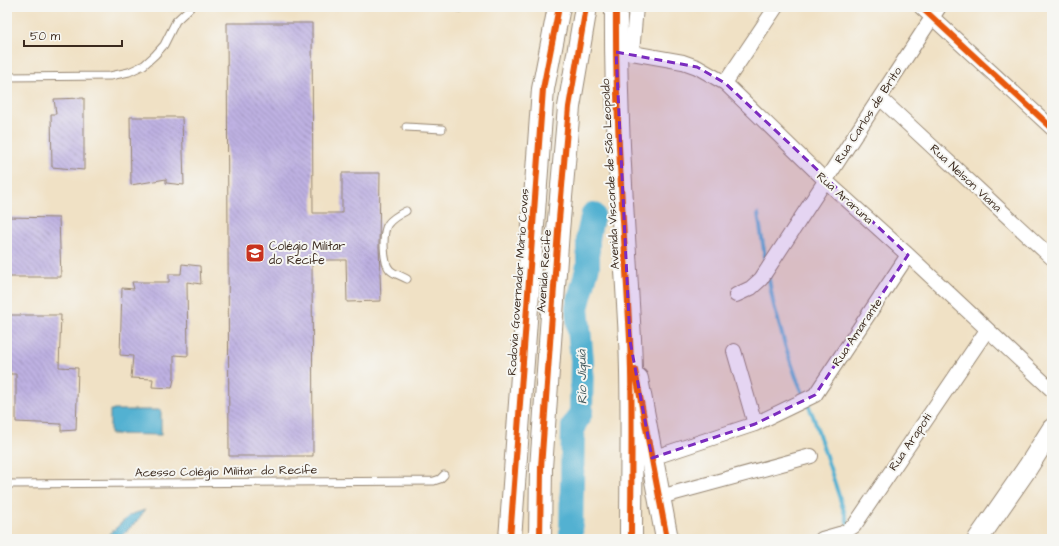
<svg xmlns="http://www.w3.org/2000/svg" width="1059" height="546" font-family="'Architects Daughter',sans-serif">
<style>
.water{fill:#53b1d1;stroke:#476e78}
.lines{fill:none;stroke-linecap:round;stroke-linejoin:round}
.stream{stroke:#53b1d1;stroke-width:4}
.river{stroke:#53b1d1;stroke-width:24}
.building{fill:url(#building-back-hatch)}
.lane-casing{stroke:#968672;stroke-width:9}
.street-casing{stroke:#968672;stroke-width:16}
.secondary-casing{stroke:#968672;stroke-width:22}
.primary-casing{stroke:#968672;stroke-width:24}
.highway-casing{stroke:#968672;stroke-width:24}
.lane{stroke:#fff;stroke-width:7}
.street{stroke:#fff;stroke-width:14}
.secondary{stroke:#fff;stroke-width:20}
.primary{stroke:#fff;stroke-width:22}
.highway{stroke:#fff;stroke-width:22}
.cycleway-casing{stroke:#f6f6f2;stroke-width:8}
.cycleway{stroke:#e8590c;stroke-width:6}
.marked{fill:#7b2cbf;fill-opacity:0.2;stroke:#7b2cbf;stroke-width:3;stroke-dasharray:8 5;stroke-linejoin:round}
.labels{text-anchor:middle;stroke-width:4;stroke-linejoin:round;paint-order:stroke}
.street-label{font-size:12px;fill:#3b2a1e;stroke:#f6f6f2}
.poi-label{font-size:12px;fill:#3b2a1e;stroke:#f6f6f2;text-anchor:start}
.water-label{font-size:13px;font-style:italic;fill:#43595d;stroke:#f6f6f2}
</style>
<defs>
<pattern id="building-back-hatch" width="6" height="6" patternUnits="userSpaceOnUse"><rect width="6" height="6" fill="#beb1e2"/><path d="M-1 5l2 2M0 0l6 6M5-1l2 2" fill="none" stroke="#9c90b7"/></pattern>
</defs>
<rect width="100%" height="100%" fill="#f6f6f2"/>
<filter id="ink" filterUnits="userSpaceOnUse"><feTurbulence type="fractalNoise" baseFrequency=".025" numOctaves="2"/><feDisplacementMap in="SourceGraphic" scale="8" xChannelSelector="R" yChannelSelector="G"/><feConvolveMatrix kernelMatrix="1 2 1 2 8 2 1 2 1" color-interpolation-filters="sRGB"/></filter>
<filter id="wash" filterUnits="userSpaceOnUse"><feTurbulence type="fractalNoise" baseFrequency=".012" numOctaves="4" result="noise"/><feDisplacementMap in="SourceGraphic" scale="16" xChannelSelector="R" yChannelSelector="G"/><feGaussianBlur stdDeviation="0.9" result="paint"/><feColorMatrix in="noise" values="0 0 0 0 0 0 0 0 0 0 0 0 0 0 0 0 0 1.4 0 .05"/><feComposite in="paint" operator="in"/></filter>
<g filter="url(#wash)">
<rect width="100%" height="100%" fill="#f0e1c5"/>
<!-- water -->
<path class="water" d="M110,410h51v25l-51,-1z
M145,510l-7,10 -20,19h-14l26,-24z"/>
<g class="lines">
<!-- stream -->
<path class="stream" d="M758,214l8,49
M768,274l5,28 12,43 11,32 17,39 40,123"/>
<!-- river -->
<path class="river" d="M571,539l2,-112 8,-15 1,-52 -5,-52 11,-42v-30l5,-22"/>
</g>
<g id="blocks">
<!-- building -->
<path class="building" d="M227,23h85l1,190h29v-40h38l-1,74 2,54 -34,1 -1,-42h-34l1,196h-84z
M84,98v72l-32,-3 -1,-53h5l-2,-15z
M130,117h52l2,68 -18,-2v-4l-35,6z
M7,217l52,1 2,59h-54z
M182,264l18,2 1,18 -14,-2 1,74 -14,-1v24l-2,9 -20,-1 1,-8 -22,-1 2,-22 -13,-1 2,-67 12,1 -2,-7h37v-8h12z
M8,315h53l-2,52 19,1 -2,62 -15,1v-7l-45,-2v-48h-6z"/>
</g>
</g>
<g filter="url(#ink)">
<use href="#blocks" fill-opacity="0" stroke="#968672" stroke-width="1"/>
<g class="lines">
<defs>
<path id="lane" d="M455,7l5,1 4,-1
M7,77l103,-1 19,-4 15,-7 11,-10 9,-10 12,-24 15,-14
M406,127l36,2
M406,211c-6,3 -14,7 -18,13 -6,8 -5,39 2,46 4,4 12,6 17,9
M7,484l427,-3 6,-2 4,-4"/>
<path id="street" d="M921,7l131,121
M616,52l16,1 51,9 14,5 28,16 101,98 82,74 144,135
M632,53l4,-46
M725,83l51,-76
M880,98l172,160
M736,295l15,-7 10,-9 178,-272
M734,351l21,73
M652,458l103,-34 60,-29 93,-140
M660,497l151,-41
M822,539l21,-6 11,-7 133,-196"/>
<path id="secondary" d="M978,539l50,-72 24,-38"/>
<path id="primary" d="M637,379l30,160
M540,539l1,-71 17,-237 11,-124 17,-100"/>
<path id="highway" d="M616,7c-1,111 8,222 14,332 3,67 1,133 1,200
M510,539l33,-450 16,-82"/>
</defs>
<!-- lane casing -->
<use href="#lane" class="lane-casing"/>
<!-- street casing -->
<use href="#street" class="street-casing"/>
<!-- secondary casing -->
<use href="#secondary" class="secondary-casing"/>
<!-- primary casing -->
<use href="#primary" class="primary-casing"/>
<!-- highway casing -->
<use href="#highway" class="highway-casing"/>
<!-- lane -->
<use href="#lane" class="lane"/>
<!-- street -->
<use href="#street" class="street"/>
<!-- secondary -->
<use href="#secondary" class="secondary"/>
<!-- primary -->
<use href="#primary" class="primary"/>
<!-- highway -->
<use href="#highway" class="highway"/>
<defs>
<path id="cycleway" d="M616,7c-1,111 8,222 14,332 3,67 1,133 1,200
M921,7l131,121
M635,370l32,169
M510,539l33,-450 16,-82
M540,539l1,-71 17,-237 11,-124 17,-100"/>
</defs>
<!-- cycleway casing -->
<use href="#cycleway" class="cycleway-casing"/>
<!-- cycleway -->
<use href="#cycleway" class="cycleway"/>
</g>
</g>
<!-- marked area -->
<path class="marked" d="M616,52l81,15 28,16 183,172 -93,140 -60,29 -103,34 -22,-117z"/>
<!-- icons -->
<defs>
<symbol id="school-square" viewBox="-11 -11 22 22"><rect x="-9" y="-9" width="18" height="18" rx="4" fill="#c8321e" stroke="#f6f6f2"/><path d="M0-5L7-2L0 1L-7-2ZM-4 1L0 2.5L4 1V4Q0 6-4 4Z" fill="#fff"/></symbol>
</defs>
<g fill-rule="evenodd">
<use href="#school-square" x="244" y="242" width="22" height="22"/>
</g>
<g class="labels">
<!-- street labels -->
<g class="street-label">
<text transform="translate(868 115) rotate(-57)" y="4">Rua Carlos de Brito</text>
<text transform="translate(610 174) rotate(-93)" y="4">Avenida Visconde de São Leopoldo</text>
<text transform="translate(966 178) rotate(43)" y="4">Rua Nelson Viana</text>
<text transform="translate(845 198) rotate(42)" y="4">Rua Araruna</text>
<text transform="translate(544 271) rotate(-86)" y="4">Avenida Recife</text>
<text transform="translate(518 282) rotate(-86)" y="4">Rodovia Governador Mário Covas</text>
<text transform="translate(857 332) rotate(-56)" y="4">Rua Amarante</text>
<text transform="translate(910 442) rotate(-56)" y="4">Rua Arapoti</text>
<text transform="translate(226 471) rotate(-1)" y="4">Acesso Colégio Militar do Recife</text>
</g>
<!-- poi labels -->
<g class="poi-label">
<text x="269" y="250">Colégio Militar<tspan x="269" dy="14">do Recife</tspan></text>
</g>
<!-- water labels -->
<g class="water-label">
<text transform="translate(581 377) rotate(-91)" y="5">Rio Jiquiá</text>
</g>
</g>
<!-- margin -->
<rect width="1059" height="546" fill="none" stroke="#f6f6f2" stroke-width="24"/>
<!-- scale -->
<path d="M24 40v6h98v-6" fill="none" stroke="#3b2a1e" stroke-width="2"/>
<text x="30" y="40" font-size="12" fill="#3b2a1e" stroke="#f6f6f2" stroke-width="3" paint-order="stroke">50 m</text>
</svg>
